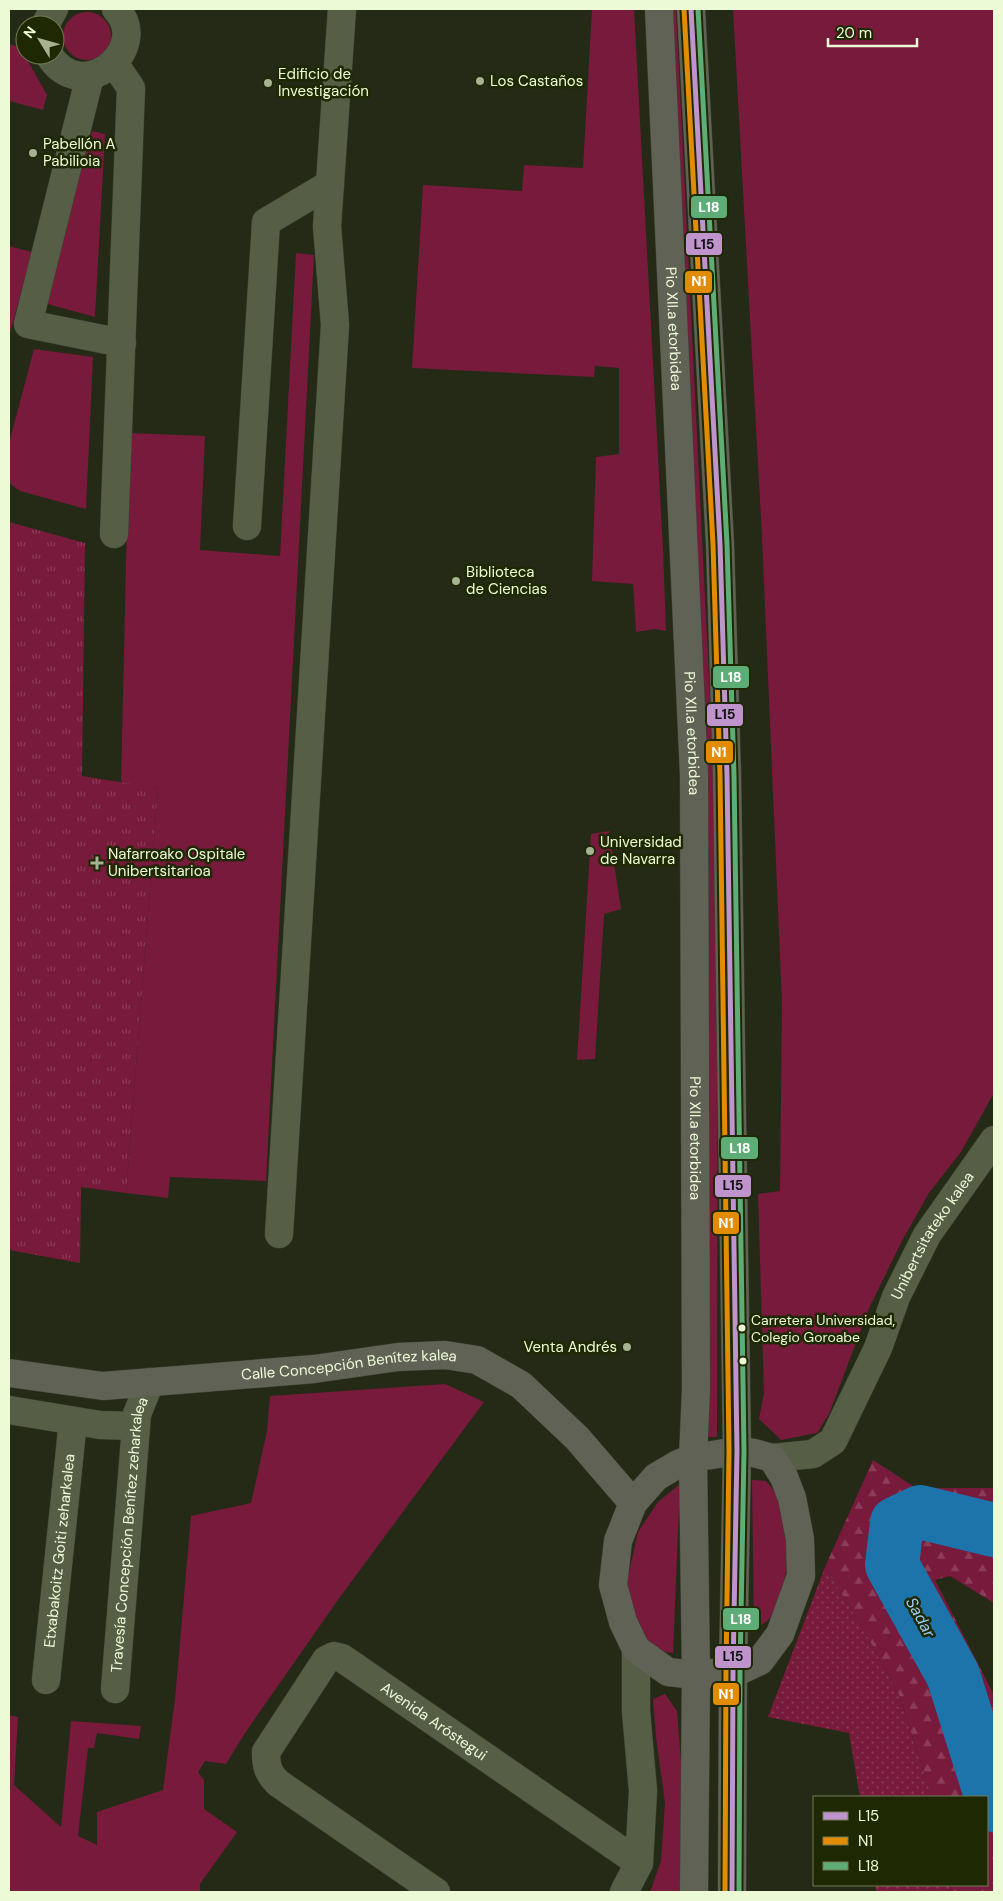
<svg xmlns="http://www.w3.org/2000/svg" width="1003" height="1901" font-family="'DM Sans',sans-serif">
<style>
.grass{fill:#771a3c}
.forest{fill:url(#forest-firs)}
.park{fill:url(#park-tufts)}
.garden{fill:url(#garden-dots)}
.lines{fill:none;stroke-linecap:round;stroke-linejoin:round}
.river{stroke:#1d74aa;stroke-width:54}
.minor-casing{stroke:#3f4534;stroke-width:29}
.major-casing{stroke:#3f4534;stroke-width:29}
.minor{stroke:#575e46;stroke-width:28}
.major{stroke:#606255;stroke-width:28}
.bus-1-casing{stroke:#1e2803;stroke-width:9}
.bus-2-casing{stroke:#1e2803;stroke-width:9}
.bus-3-casing{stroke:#1e2803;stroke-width:9}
.bus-1{stroke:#bf93cc;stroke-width:5}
.bus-2{stroke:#e28c05;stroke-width:5}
.bus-3{stroke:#5eac76;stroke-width:5}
.poi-dot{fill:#a7b193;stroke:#1e2803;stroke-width:2}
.bus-dot{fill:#edfad6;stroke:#1e2803;stroke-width:2}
.labels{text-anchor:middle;stroke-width:5;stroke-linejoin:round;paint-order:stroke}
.bus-label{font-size:14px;fill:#edfad6;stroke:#1e2803;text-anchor:start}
.poi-label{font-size:15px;fill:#edfad6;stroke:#1e2803;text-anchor:start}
.street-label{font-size:15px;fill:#edfad6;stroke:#1e2803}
.water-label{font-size:16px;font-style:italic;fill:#9cccf4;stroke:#1e2803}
.line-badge{stroke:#1e2803;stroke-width:2}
.badge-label{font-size:14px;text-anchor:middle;font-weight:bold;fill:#fff}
.pale-badge-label{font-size:14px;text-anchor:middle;font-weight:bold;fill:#111}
</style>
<defs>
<pattern id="forest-firs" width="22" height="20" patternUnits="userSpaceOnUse" patternTransform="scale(1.25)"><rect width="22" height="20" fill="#771a3c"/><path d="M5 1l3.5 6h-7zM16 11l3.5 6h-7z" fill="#8b3c57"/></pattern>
<pattern id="park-tufts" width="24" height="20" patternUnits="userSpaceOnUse" patternTransform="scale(1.25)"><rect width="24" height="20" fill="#771a3c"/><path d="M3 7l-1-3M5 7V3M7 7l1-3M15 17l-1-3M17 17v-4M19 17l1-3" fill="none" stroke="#8b3c57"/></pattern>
<pattern id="garden-dots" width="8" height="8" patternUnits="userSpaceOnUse" patternTransform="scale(1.25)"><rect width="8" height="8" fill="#771a3c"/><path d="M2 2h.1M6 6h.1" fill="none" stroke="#8b3c57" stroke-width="1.8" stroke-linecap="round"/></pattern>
</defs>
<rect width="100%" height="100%" fill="#242a16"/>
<!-- grass -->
<path class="grass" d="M592,9h42l29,540 3,82 -11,-2 -19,3 -3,-48 -41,-3 4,-124 23,-3v-86l-24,-2 -1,11 -182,-9 11,-183 99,6 2,-26 59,3z
M667,9h9l42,852 -1,576h-11l3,-573z
M733,9h261v1084l-33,59 -32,41 -26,46 -33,67 -41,108 -12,19 -36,7 -22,-21 5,-26 -6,-199 22,-3 2,-188 -20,-466z
M63 36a24 24 0 1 1 48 0a24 24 0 1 1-48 0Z
M9,44l11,3 27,48 -4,15 -34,-9z
M92,131l13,3 -10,183 -51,-14z
M9,246l23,6 -23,85z
M296,253l18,2 -48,926 -96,-4 -2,21 -42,-5 32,-405 -37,-5 8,-350 76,3 -5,114 80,6z
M34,349l59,8 -7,152 -66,-18 -11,-8v-40z
M609,831l12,78 -17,5 -9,145 -18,1 14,-226z
M445,1384l39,18 -144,195 -95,136 -19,31 -21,-3 -7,11 6,8v29l33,23 -37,52v8h-191v-177l9,2 -4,68 47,42 10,-106 70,5 -2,13 -42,-6 -3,15h-6l-10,88 19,9v-33l66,-22 12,-91 16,-183 60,-13 16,-72 3,-35z
M752,1480l14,1c11,12 19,29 21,44 4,21 -2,78 -17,93 -4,5 -11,8 -16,11z
M680,1484l-7,169 -13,-2 -13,-10 -14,-26 -6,-34 11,-49 20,-30z
M665,1694l12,17 14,181h-41l11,-31 4,-58 -9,-66 -3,-38z"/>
<!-- forest -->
<path class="forest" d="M873,1460l43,28h78v115l-44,-27 -15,4 59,115v197h-43l-1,-7h37v-88h-55l-33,-102 -34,-63 -40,-65z"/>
<!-- park -->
<path class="park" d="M9,522l76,21 -3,233 76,12 -32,405 -45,-6 -1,76 -71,-13z"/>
<!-- garden -->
<path class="garden" d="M825,1567l40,65 34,63 33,102h-72l-11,-64 -81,-16z
M875,1885h75l1,7h-75z"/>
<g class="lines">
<!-- river -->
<path class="river" d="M994,1530l-74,-18 -23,11 -5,42 61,110 41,130"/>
<defs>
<g id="minor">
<path d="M45,25l9,-16"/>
<path d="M49,55c33,53 104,-7 67,-46"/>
<path d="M90,76l-62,248 94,19"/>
<path d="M247,526l19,-304 64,-38"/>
<path d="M114,534l17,-446 -17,-25"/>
<path d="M279,1234l56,-909 -8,-99 15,-217"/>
<path d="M9,1410l91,15 36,1"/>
<path id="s1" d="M772,1458l41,-4 20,-13 45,-93 18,-51 31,-62 67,-95"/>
<path id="s2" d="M46,1680l27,-259"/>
<path id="s3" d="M115,1689l22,-275 13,-32"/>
<path id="s4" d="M436,1892l-158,-109c-10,-10 -12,-17 -12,-31l60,-92 8,-4 8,2 297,205"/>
<path d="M624,1892l15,-29 4,-72 -7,-80v-62"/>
</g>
<g id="major">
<path id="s5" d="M659,9l35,766 2,615 -3,68 3,217 -2,217"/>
<path d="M691,9l29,535 7,231 10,676 -4,220 -1,221"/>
<path id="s6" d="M9,1373l94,13 211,-17 84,-12 47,-2 32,5 44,25 56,53 56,65"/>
<path d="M737,1451l17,2 18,5 12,19 8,21 8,41 1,37 -21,58 -20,27 -17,8 -10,2 -37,4 -28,-3 -32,-23 -13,-27 -10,-37 5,-44 15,-38 23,-26 22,-13 15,-6z"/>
</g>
</defs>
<!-- minor casing -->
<use href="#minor" class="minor-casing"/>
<!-- major casing -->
<use href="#major" class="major-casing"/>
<!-- minor -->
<use href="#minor" class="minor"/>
<!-- major -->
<use href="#major" class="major"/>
<defs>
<path id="bus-1" d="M691,9l29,535 7,231 10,676 -4,220 -1,221"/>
<path id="bus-2" d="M684,9l29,535 7,231 9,676 -3,220 -1,221"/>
<path id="bus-3" d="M698,9l29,535 7,231 10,676 -4,220 -1,221"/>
</defs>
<!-- bus-1 casing -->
<use href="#bus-1" class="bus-1-casing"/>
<!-- bus-2 casing -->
<use href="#bus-2" class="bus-2-casing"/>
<!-- bus-3 casing -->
<use href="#bus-3" class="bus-3-casing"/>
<!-- bus-1 -->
<use href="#bus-1" class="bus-1"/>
<!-- bus-2 -->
<use href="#bus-2" class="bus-2"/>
<!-- bus-3 -->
<use href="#bus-3" class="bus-3"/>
</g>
<!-- markers -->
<g class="poi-dot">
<circle cx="480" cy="81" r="5"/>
<circle cx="268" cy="83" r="5"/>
<circle cx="33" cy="153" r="5"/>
<circle cx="456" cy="581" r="5"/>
<circle cx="590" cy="851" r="5"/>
<path d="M94.5 855.5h5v5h5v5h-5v5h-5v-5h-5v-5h5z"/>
<circle cx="627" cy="1347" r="5"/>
</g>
<g class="bus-dot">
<circle cx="742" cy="1328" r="4.5"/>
<circle cx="743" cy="1361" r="4.5"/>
</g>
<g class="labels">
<!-- bus labels -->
<g class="bus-label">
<text x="751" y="1325">Carretera Universidad,<tspan x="751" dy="17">Colegio Goroabe</tspan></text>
</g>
<!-- poi labels -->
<g class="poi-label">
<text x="278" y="79">Edificio de<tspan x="278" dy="17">Investigación</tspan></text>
<text x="490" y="86">Los Castaños</text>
<text x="43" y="149">Pabellón A<tspan x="43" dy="17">Pabilioia</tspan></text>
<text x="466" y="577">Biblioteca<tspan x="466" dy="17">de Ciencias</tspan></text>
<text x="600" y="847">Universidad<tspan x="600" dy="17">de Navarra</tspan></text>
<text x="108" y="859">Nafarroako Ospitale<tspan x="108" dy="17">Unibertsitarioa</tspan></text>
<text x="617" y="1352" text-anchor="end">Venta Andrés</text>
</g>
<!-- street labels -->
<g class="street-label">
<text dy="5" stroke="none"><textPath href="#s5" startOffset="320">Pio XII.a etorbidea</textPath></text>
<text dy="5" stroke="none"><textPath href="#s5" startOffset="725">Pio XII.a etorbidea</textPath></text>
<text dy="5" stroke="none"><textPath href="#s5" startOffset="1130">Pio XII.a etorbidea</textPath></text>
<text dy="5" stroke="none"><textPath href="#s1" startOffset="294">Unibertsitateko kalea</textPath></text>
<text dy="5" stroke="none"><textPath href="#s6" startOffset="342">Calle Concepción Benítez kalea</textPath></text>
<text dy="5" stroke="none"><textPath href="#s3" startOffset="155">Travesía Concepción Benítez zeharkalea</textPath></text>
<text dy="5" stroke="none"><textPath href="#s2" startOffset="130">Etxabakoitz Goiti zeharkalea</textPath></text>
<text dy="5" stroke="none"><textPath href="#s4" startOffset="465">Avenida Aróstegui</textPath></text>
</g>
<!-- water labels -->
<g class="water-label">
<text transform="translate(921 1617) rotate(61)" y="6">Sadar</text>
</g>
</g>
<g class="line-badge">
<rect x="690" y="195" width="38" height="24" rx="5" fill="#5eac76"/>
<rect x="685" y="232" width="38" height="24" rx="5" fill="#bf93cc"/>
<rect x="684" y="270" width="29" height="24" rx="5" fill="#e28c05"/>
<rect x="712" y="665" width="38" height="24" rx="5" fill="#5eac76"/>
<rect x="706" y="703" width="38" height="24" rx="5" fill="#bf93cc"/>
<rect x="705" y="740" width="29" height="24" rx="5" fill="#e28c05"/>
<rect x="720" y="1136" width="39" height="24" rx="5" fill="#5eac76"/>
<rect x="714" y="1174" width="38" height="24" rx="5" fill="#bf93cc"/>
<rect x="712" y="1211" width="28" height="24" rx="5" fill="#e28c05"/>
<rect x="722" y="1607" width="38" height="24" rx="5" fill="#5eac76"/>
<rect x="714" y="1645" width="38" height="24" rx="5" fill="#bf93cc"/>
<rect x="712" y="1682" width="28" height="24" rx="5" fill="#e28c05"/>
</g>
<g class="badge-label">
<text x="709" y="212">L18</text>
<text x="699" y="286">N1</text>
<text x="731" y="682">L18</text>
<text x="719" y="757">N1</text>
<text x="740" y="1153">L18</text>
<text x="726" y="1228">N1</text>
<text x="741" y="1624">L18</text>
<text x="726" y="1699">N1</text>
</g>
<g class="pale-badge-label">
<text x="704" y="249">L15</text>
<text x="725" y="719">L15</text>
<text x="733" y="1190">L15</text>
<text x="733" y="1661">L15</text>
</g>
<!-- border -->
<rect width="1003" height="1901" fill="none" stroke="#edfad6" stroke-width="20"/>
<!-- legend -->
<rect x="813" y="1796" width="175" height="90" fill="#1e2803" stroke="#717c57"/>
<rect x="823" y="1812" width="25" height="8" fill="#bf93cc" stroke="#717c57"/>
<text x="858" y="1821" font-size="15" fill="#edfad6">L15</text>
<rect x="823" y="1837" width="25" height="8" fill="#e28c05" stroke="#717c57"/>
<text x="858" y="1846" font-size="15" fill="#edfad6">N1</text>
<rect x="823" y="1862" width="25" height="8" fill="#5eac76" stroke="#717c57"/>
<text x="858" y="1871" font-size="15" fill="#edfad6">L18</text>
<!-- north arrow -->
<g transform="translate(40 40) rotate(307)"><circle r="24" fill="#1e2803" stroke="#717c57"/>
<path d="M0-4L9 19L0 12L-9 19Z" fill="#a7b193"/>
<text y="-8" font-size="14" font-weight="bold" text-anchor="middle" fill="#edfad6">N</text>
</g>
<!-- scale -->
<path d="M828 38v8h89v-8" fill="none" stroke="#edfad6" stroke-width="2.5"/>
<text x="836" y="38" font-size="15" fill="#edfad6" stroke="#1e2803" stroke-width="4" paint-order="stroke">20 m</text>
</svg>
